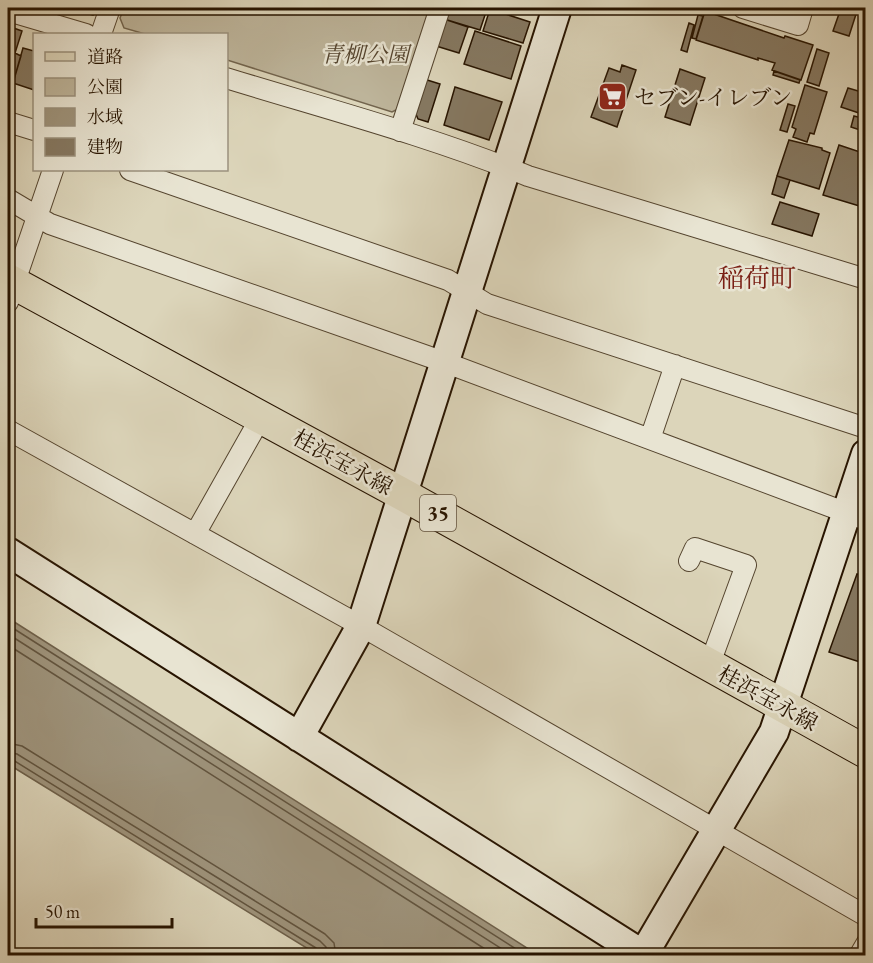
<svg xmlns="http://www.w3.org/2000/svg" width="873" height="963" font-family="'EB Garamond','Noto Serif JP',serif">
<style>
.green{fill:#bdb49a;stroke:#72644d;stroke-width:1.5}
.water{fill:#9e937b;stroke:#6e604a;stroke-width:1.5}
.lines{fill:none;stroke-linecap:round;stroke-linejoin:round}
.shore{stroke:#62543e;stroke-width:1.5}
.building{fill:#857861;stroke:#271400;stroke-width:1.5}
.street-casing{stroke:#54442e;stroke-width:22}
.secondary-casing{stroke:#271400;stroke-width:32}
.primary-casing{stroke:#271400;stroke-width:34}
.street{stroke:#e8e4d2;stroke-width:20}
.secondary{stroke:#e8e4d2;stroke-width:28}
.primary{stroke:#dcd5ba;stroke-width:32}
.labels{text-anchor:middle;stroke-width:5;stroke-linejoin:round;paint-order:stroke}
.shield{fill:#e8e4d2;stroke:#61523f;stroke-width:1.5}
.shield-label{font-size:21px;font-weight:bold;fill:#271400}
.park-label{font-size:22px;font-style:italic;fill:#54442e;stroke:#e8e4d2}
.poi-label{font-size:22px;fill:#271400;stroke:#e8e4d2;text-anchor:start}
.street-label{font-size:22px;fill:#271400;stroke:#e8e4d2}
.quarter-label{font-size:26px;fill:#7a1f14;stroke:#e8e4d2}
</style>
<rect width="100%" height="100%" fill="#dcd5ba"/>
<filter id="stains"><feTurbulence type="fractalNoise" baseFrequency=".00333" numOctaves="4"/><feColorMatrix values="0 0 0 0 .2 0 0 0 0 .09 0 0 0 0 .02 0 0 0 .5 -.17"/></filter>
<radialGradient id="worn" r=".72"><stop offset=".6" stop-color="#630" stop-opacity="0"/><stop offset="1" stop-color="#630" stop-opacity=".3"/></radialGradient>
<!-- green -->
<path class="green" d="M124,8h309l-33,100 -8,4 -165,-52 -1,-26h-81l-21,-6 -4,-10z"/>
<!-- water -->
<path class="water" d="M8,618l530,337h-220l-310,-191z"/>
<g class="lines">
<!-- shore -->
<path class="shore" d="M8,625l519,331
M8,634l505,322
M8,645l488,311
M8,743l14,3 303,188 9,9 2,13
M8,752l9,2 303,187 6,6 1,9
M8,759l5,1 303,188 4,8"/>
</g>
<!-- building -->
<path class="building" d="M77,8h23l-1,4 -6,3 -17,-4z
M447,8l40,1 -7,21 -36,-11z
M841,8h17l-9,28 -16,-5z
M490,9l40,13 -7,21 -40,-12z
M705,11l79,27 1,-2 28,9 -12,35 -29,-10 3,-7 -17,-5v2l-62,-20z
M698,15l5,1 -7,23 -4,-1z
M444,19l24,8 -9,26 -23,-7z
M689,23l5,2 -7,27 -6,-2z
M8,26l14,5 -7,22 6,3 -8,27 -5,-2z
M475,31l46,15 -10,33 -47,-15z
M23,48l11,3v39l-21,-7z
M817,49l12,4 -10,33 -12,-4z
M622,65l14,5 -19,57 -26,-10 18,-49 11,4z
M680,69l25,9 -15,47 -25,-8z
M774,71l26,9 -1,3 -26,-8z
M424,79l16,5 -12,38 -10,-3 -3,-7z
M805,85l22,7 -13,42 -4,-1 -3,9 -14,-5 3,-8 -4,-2z
M455,87l47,15 -13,38 -45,-15z
M848,88l17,5 -6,20 -18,-6z
M788,104l7,2 -8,26 -7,-2z
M854,116l12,3v13l-15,-5z
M789,140l33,8v2l8,3 -11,36 -42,-13z
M839,145l27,9v54l-43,-13z
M777,176l13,4 -6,18 -12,-4z
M780,202l39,12 -7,22 -40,-12z
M857,574l9,3v87l-37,-12z"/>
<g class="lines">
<defs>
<path id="street" d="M743,8l55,17 5,-17
M8,11l78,23
M101,34l9,-26
M226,78c101,31 204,58 302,98l338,103
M8,122l26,8
M400,131l40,-123
M130,170l318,110 39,24 379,124
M8,199l42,25 394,138 422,158
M8,302l45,-132
M8,430l353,196 505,290
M650,439l25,-74
M195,534l66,-117
M689,561l6,-13 51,17 -37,101
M859,956l7,-12"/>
<path id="secondary" d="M8,552l637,404
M299,737l62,-111 196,-618
M643,955l131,-223 92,-278"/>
<path id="primary" d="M8,280l394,214 464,258"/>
</defs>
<!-- street casing -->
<use href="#street" class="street-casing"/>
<!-- secondary casing -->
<use href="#secondary" class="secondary-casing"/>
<!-- primary casing -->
<use href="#primary" class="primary-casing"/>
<!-- street -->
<use href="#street" class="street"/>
<!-- secondary -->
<use href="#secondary" class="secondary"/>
<!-- primary -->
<use href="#primary" class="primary"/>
</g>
<!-- icons -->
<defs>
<symbol id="supermarket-square" viewBox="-11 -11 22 22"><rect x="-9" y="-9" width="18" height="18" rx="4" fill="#8f2418" stroke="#e8e4d2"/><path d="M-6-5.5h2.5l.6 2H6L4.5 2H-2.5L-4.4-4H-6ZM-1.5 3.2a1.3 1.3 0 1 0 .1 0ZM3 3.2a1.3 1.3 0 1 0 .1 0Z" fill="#fff"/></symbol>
</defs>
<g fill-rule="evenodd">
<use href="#supermarket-square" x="596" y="80" width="33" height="33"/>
</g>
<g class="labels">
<!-- shield labels -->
<rect class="shield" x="420" y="495" width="36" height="36" rx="4.5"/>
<g class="shield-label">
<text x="438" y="520">35</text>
</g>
<!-- park labels -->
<g class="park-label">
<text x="365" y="62">青柳公園</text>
</g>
<!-- poi labels -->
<g class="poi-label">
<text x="634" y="105">セブン-イレブン</text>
</g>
<!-- street labels -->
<g class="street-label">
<text transform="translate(343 462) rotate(29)" y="8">桂浜宝永線</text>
<text transform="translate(768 698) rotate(29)" y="8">桂浜宝永線</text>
</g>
<!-- quarter labels -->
<g class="quarter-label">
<text x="757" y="287">稲荷町</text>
</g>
</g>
<!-- margin -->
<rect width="873" height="963" fill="none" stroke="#dcd5ba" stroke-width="30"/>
<rect x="9" y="9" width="855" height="945" fill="none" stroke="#271400" stroke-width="3"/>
<rect x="15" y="15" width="843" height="933" fill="none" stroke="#271400" stroke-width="1.5"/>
<!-- legend -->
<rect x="33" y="33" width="195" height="138" fill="#e8e4d2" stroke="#9b917e" stroke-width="1.5"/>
<rect x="45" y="52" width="30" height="9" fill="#dcd5ba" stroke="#9b917e" stroke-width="1.5"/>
<text x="87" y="63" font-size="18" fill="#271400">道路</text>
<rect x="45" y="78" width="30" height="18" fill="#bdb49a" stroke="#9b917e" stroke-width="1.5"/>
<text x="87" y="93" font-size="18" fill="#271400">公園</text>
<rect x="45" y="108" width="30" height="18" fill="#9e937b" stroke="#9b917e" stroke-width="1.5"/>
<text x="87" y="123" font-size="18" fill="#271400">水域</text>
<rect x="45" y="138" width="30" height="18" fill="#857861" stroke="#9b917e" stroke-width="1.5"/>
<text x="87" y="153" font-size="18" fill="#271400">建物</text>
<!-- scale -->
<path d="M36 918v9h136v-9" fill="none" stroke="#271400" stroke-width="3"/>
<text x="45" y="918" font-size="18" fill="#271400" stroke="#e8e4d2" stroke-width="4.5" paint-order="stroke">50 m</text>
<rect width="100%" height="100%" filter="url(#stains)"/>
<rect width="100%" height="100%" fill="url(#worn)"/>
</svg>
